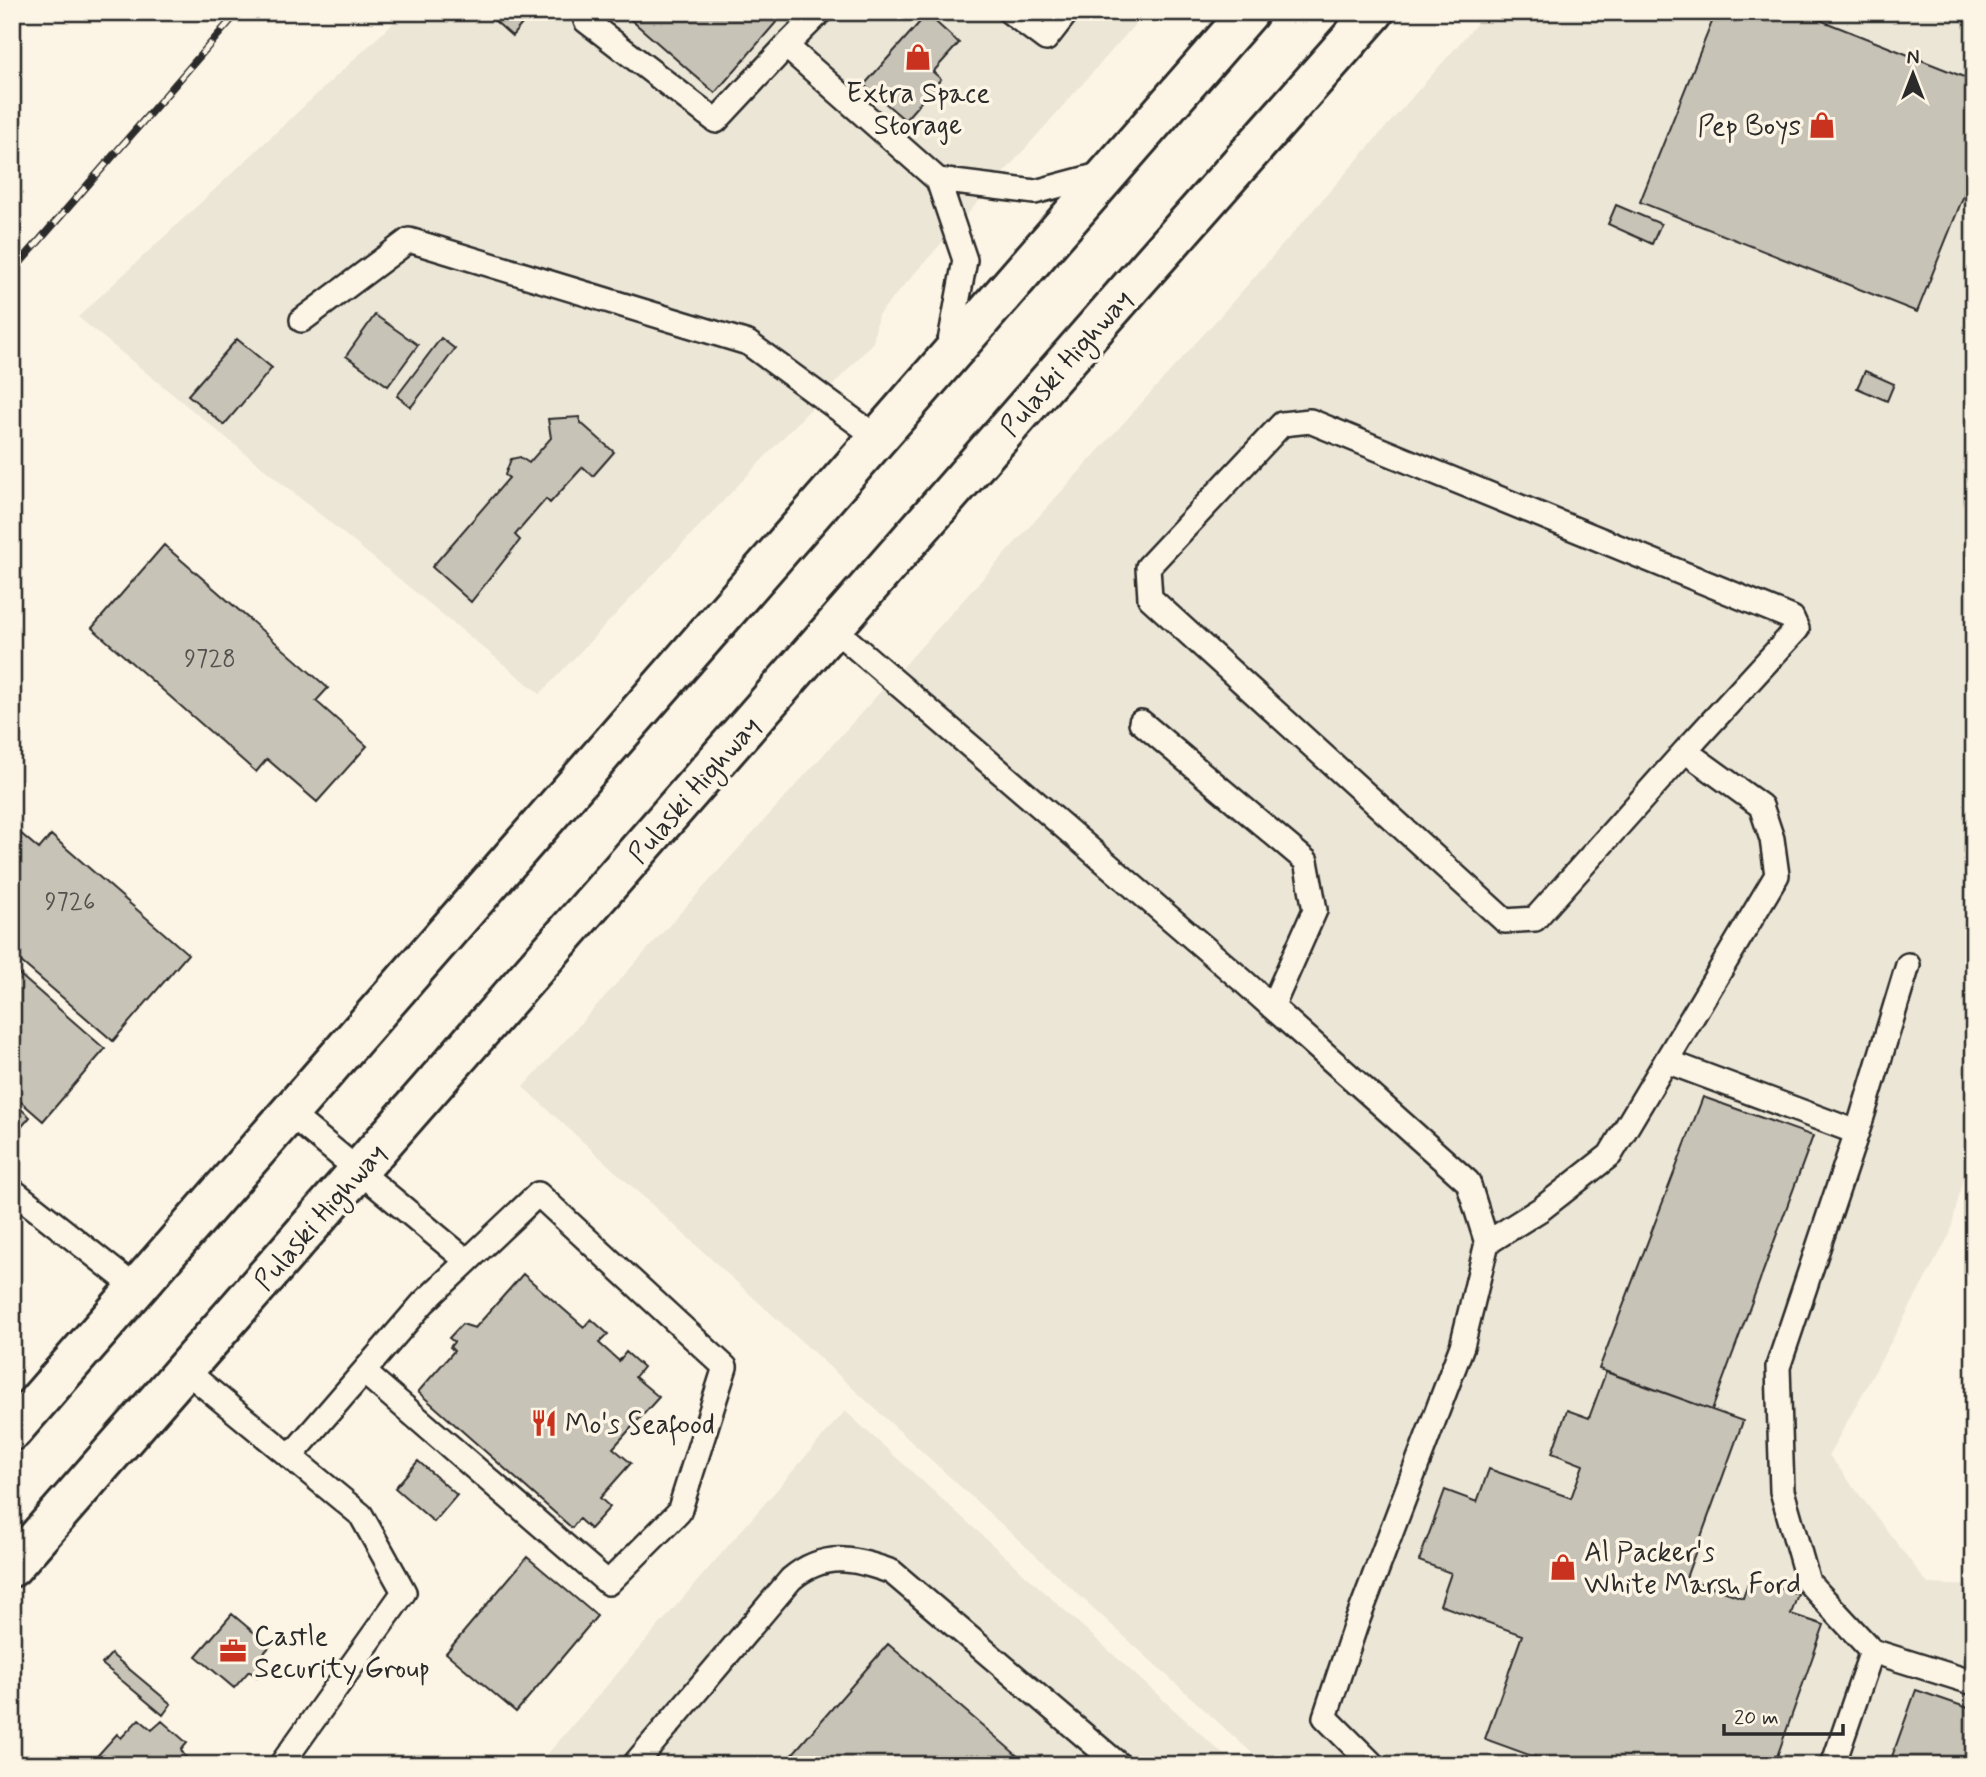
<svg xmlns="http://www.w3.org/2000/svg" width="1986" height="1777" font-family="Mynerve,sans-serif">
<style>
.built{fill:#ece6d7}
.building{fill:#c8c3b7;stroke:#2b2b2b;stroke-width:2}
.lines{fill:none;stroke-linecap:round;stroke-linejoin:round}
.service-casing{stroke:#2b2b2b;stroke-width:28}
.trunk-casing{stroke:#2b2b2b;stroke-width:44}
.service{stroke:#fcf5e5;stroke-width:23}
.trunk{stroke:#fcf5e5;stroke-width:38}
.rail-casing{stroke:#2b2b2b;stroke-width:8}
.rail{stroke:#fcf5e5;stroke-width:5;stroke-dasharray:16;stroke-linecap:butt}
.labels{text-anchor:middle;stroke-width:7;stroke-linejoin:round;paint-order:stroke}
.number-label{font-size:24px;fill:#52514e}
.poi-label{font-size:28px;fill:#2b2b2b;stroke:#fcf5e5;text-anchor:start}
.street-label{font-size:28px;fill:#2b2b2b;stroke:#fcf5e5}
</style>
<rect width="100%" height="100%" fill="#fcf5e5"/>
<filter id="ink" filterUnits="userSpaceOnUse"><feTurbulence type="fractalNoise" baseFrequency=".0143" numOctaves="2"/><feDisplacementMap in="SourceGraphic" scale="14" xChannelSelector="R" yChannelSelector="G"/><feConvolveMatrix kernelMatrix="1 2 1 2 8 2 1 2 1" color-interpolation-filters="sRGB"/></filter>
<g filter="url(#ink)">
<!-- built -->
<path class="built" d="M405,12h741l-268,303 -5,28 -333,351 -462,-377z
M1487,12h487v1120l-24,102 -121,221 99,129 46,2v179h-709l-742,-678 698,-772z
M845,1411l390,354h-697z"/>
<!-- building -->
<path class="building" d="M485,12h47l-20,24z
M622,12h163l-70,81z
M1716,12h84l174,69v89l-57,142 -277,-110z
M927,14l32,29 -26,29 8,7 -36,41 -41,-35z
M1616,205l45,19 -9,20 -44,-20z
M375,315l43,30 -30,41 -42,-30z
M441,338l14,11 -44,58 -14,-11z
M237,339l35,29 -48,57 -36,-30z
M1865,371l29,13 -7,17 -30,-13z
M580,417v5l34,30 -21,24 -10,-9 -33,36 -4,-4 -31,36 5,5 -49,62 -39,-35 77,-89 -4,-3 6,-16 9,-2 9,6 22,-25 -3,-19z
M164,545l164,143 -12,13 51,45 -50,56 -50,-43 -11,13 -164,-144z
M12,826l27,23 12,-14 137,119 -75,87 -101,-87z
M12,968l93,81 -62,72 -31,-27z
M1703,1097l110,39 -101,274 -113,-41z
M12,1101l18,16 -18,21z
M523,1274l61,53 7,-8 17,15 -9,9 20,18 7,-9 17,15 -8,10 24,20 -46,51 18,15 -31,35 10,9 -20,22 -11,-10 -7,9 -154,-136 36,-41 -4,-4 4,-5 -5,-4 13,-14 13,4z
M1606,1372l137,49 -57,157 57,20 7,-21 48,17 -7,20 33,11 -50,140h-217l-72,-26 37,-104 -82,-30 11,-32 -32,-12 26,-71 32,12 12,-33 82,29 12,-33 -31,-12 15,-43 22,8z
M418,1461l39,34 -23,27 -39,-34z
M527,1557l70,59 -81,96 -70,-59z
M232,1614l38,32 -12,14 8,7 -9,10 -8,-6 -15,17 -38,-32z
M888,1644l140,121h-245z
M111,1654l60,50 -8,11 -61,-51z
M1916,1690l58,20v55h-85z
M139,1719l13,11 10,-9 25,22 -6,7 10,15h-102l28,-31 4,4z"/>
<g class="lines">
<defs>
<path id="service" d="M1010,12l36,27 21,-27
M586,21l130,100 70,-75 152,134 27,80 -17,92
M786,46l34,-34
M938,180l97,12 71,-19
M302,320l107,-80 339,103 130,95
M833,628l409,352 226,202 19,61 -25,103 -107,281 -30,90 48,48
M1141,722l165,139 9,49 -43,97
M1908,965l-47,155 -83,247 4,124 26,91 64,69 102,32
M1666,1061l190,71
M289,1113l178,148
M12,1190l124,98
M1487,1243l54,-34 69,-54 167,-280 -5,-36 -11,-33 -76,-55 -150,168 -30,2 -355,-323 -2,-31 134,-143 28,-3 482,197 5,11 -112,122
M185,1370l176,145 43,77 -123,173
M290,1457l133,-154 115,-109 187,173 -46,145 -71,71 -244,-211
M634,1765l157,-186c33,-28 63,-21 101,-7l227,193
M1833,1765l39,-114"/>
<path id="trunk" d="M12,1431l1237,-1419
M12,1567l1118,-1279 244,-276"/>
</defs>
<!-- service casing -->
<use href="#service" class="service-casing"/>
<!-- trunk casing -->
<use href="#trunk" class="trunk-casing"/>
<!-- service -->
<use href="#service" class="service"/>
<!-- trunk -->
<use href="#trunk" class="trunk"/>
<defs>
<path id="rail" d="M12,272l226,-260"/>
</defs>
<!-- rail casing -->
<use href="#rail" class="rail-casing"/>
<!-- rail -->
<use href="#rail" class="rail"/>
</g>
</g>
<!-- icons -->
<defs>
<symbol id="shop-bare" viewBox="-9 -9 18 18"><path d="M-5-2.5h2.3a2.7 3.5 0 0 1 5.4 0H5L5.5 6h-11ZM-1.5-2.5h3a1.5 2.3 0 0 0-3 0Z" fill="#c8321e" stroke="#fcf5e5" stroke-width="2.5" paint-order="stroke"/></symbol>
<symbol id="restaurant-bare" viewBox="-9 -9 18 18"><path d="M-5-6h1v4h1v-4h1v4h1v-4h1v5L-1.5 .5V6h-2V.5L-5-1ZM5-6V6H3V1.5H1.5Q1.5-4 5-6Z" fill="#c8321e" stroke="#fcf5e5" stroke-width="2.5" paint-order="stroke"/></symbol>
<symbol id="office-bare" viewBox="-9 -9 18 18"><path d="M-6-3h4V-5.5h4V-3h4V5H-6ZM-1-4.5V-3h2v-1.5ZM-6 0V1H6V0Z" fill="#c8321e" stroke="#fcf5e5" stroke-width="2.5" paint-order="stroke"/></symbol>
</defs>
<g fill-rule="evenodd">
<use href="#shop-bare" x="899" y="38" width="38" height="38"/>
<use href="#shop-bare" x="1803" y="106" width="38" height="38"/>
<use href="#restaurant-bare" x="525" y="1404" width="38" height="38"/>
<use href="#shop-bare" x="1544" y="1548" width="38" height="38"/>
<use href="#office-bare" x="214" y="1632" width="38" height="38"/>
</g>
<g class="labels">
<!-- number labels -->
<g class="number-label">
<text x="210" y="666">9728</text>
<text x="70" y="909">9726</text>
</g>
<!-- poi labels -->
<g class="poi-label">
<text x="918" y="102" text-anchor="middle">Extra Space<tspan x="918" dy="32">Storage</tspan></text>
<text x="1801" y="135" text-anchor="end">Pep Boys</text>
<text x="565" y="1433">Mo's Seafood</text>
<text x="1584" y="1561">Al Packer's<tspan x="1584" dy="32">White Marsh Ford</tspan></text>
<text x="254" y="1645">Castle<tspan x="254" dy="32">Security Group</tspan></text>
</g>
<!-- street labels -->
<g class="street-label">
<text transform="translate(1065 362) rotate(-49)" y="10">Pulaski Highway</text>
<text transform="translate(693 789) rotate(-49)" y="10">Pulaski Highway</text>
<text transform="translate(319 1216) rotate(-49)" y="10">Pulaski Highway</text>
</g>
</g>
<!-- margin -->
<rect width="1986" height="1777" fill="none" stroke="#fcf5e5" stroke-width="42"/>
<rect x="21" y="21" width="1944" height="1735" fill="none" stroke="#2b2b2b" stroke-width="2.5" filter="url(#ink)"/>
<!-- north arrow -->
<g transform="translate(1913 74)" stroke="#fcf5e5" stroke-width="5" paint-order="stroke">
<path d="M0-5L12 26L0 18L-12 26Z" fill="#2b2b2b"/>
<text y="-10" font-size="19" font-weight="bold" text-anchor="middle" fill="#2b2b2b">N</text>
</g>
<!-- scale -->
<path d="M1724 1724v10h119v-10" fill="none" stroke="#2b2b2b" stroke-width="3.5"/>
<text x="1734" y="1724" font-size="21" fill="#2b2b2b" stroke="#fcf5e5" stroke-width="5" paint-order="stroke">20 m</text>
</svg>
